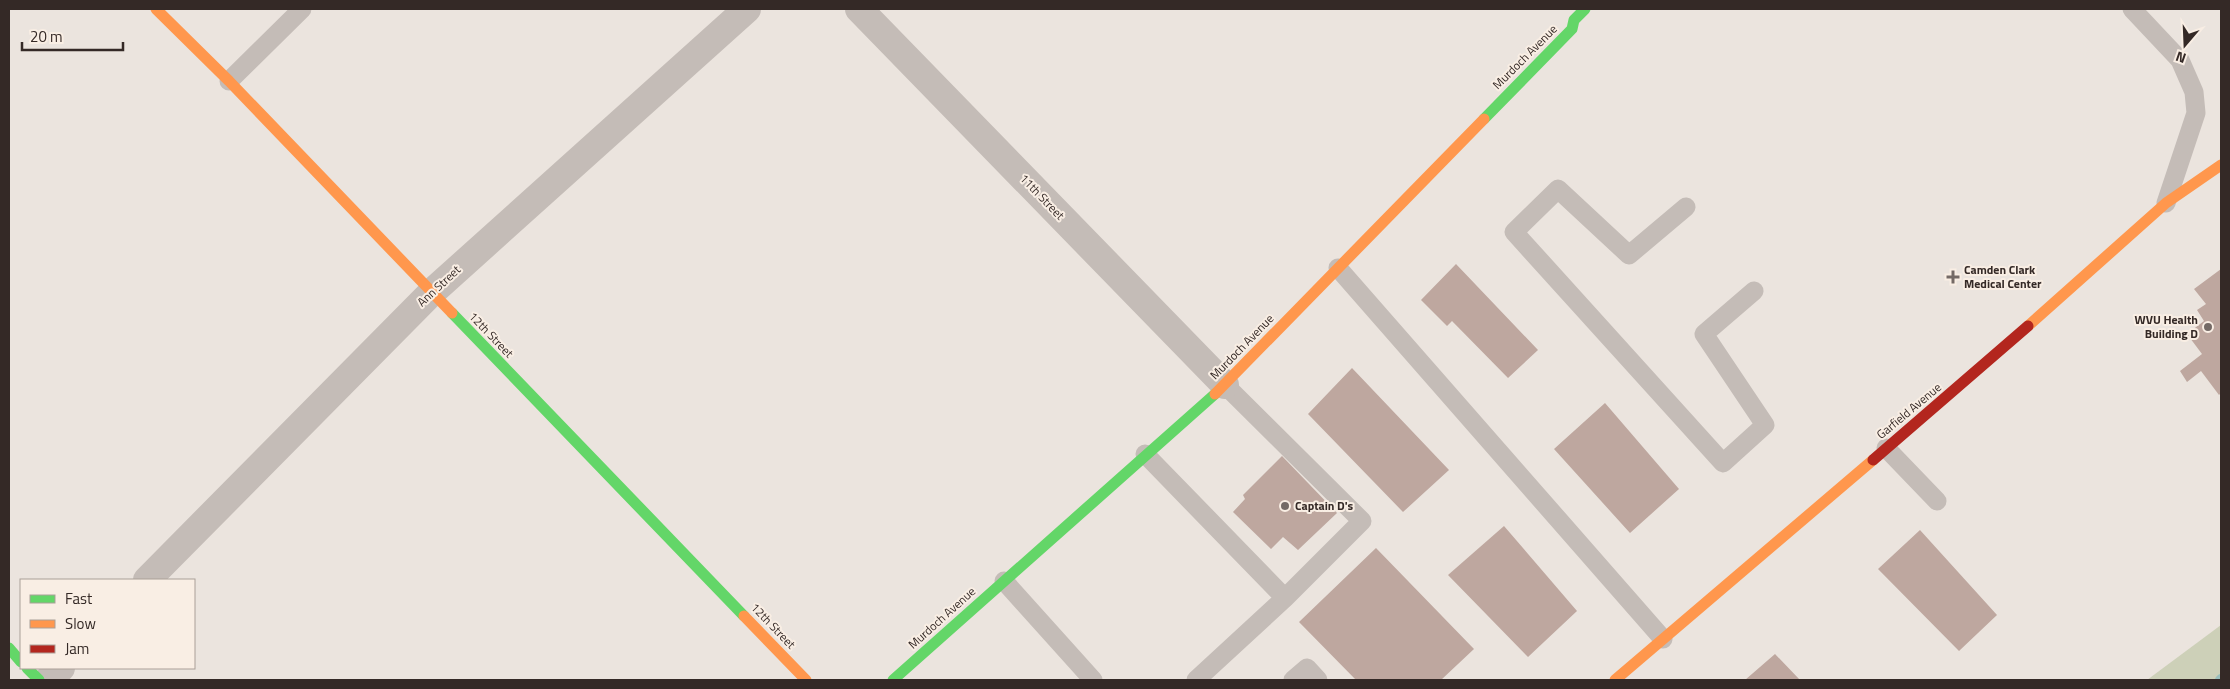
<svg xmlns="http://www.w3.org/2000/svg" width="2230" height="689" font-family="'Titillium Web',sans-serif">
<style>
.green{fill:#cdd0b8}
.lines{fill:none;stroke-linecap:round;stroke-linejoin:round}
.stream{stroke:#9abebc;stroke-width:10}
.building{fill:#bea79f}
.lane{stroke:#c4bcb7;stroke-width:19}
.street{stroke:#c4bcb7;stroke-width:28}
.fast{stroke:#63d668;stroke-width:11}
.slow{stroke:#ff974d;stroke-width:11}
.jam{stroke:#b3261e;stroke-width:11}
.poi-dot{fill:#746a66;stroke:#f9eee4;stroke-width:2}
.labels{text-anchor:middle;stroke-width:4;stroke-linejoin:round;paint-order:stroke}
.street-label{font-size:12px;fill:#342926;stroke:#f9eee4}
.poi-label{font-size:12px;font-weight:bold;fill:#342926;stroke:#f9eee4;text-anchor:start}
</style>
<rect width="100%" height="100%" fill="#ebe4de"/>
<!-- green -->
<path class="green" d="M2221,625v55h-74z"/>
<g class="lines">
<!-- stream -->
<path class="stream" d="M2220,680l1,-1"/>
</g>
<!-- building -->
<path class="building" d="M1456,264l82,86 -30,28 -56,-57 -5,5 -26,-26z
M2221,269v124l-2,2 -18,-24 -14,11 -7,-11 22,-17 -15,-20 17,-13 -7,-11 9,-6 -12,-15z
M1352,368l97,102 -46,42 -95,-98z
M1605,403l74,86 -49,44 -76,-84z
M1282,456l55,57 -39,37 -15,-13 -12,12 -38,-37 12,-13 -2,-4z
M1504,526l73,85 -49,46 -80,-82z
M1920,530l77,85 -38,36 -81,-82z
M1376,548l98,101 -33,31h-85l-57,-58z
M1775,654l25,26h-55z"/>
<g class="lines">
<!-- lane -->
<path class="lane" d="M2132,9l48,51 14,32 2,21 -30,90
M229,81l73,-72
M1686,207l-57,48 -71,-66 -44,43 209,231 42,-38 -61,-91 50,-43
M1338,268l325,371
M1886,448l51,53
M1145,454l140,144
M1004,581l89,99
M1196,680l89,-82 77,-77 -137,-136
M1293,680l14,-12 11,12"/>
<!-- street -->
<path class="street" d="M859,9l366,376
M147,580l284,-287 316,-284
M48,680l13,-12"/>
<!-- fast -->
<path class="fast" d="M1484,119l88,-90 2,-9 11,-11
M452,313l292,303
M9,648l12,14
M27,668l12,12
M893,680l322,-286"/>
<!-- slow -->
<path class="slow" d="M156,9l73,72 223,232
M2028,326l138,-123 55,-38
M1215,394l269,-275
M744,616l62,64
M1615,680l258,-220"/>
<!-- jam -->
<path class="jam" d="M1873,460l155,-134"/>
</g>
<!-- markers -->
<g class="poi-dot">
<path d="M1950.5 269.5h5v5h5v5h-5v5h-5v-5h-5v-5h5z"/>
<circle cx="2208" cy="327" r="5"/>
<circle cx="1285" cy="506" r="5"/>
</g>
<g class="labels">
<!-- street labels -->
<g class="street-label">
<text transform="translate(1525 57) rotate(-45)" y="4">Murdoch Avenue</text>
<text transform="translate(1042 197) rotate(46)" y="4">11th Street</text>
<text transform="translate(439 286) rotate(-43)" y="4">Ann Street</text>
<text transform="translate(491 335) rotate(46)" y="4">12th Street</text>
<text transform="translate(1242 347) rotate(-46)" y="4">Murdoch Avenue</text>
<text transform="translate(1909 411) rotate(-40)" y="4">Garfield Avenue</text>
<text transform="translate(942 618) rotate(-42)" y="4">Murdoch Avenue</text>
<text transform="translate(773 626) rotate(46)" y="4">12th Street</text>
</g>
<!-- poi labels -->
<g class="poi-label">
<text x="1964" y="274">Camden Clark<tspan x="1964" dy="14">Medical Center</tspan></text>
<text x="2198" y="324" text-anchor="end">WVU Health<tspan x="2198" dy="14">Building D</tspan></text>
<text x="1295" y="510">Captain D's</text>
</g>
</g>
<!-- border -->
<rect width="2230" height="689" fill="none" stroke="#342926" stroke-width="20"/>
<!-- legend -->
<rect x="20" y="579" width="175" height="90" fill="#f9eee4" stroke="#aa9f98"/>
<rect x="30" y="595" width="25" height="8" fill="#63d668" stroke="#aa9f98"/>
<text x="65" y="604" font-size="15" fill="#342926">Fast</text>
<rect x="30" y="620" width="25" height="8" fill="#ff974d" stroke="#aa9f98"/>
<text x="65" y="629" font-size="15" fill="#342926">Slow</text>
<rect x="30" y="645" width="25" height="8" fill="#b3261e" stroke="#aa9f98"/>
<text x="65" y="654" font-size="15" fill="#342926">Jam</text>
<!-- north arrow -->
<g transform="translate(2185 45) rotate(199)" stroke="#f9eee4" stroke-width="4" paint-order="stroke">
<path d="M0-4L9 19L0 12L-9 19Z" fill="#342926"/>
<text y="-8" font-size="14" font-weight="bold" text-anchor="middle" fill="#342926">N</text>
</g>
<!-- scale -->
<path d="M22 42v8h101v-8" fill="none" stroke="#342926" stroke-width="2.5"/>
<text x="30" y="42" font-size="15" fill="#342926" stroke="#f9eee4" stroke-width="4" paint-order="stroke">20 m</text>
</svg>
